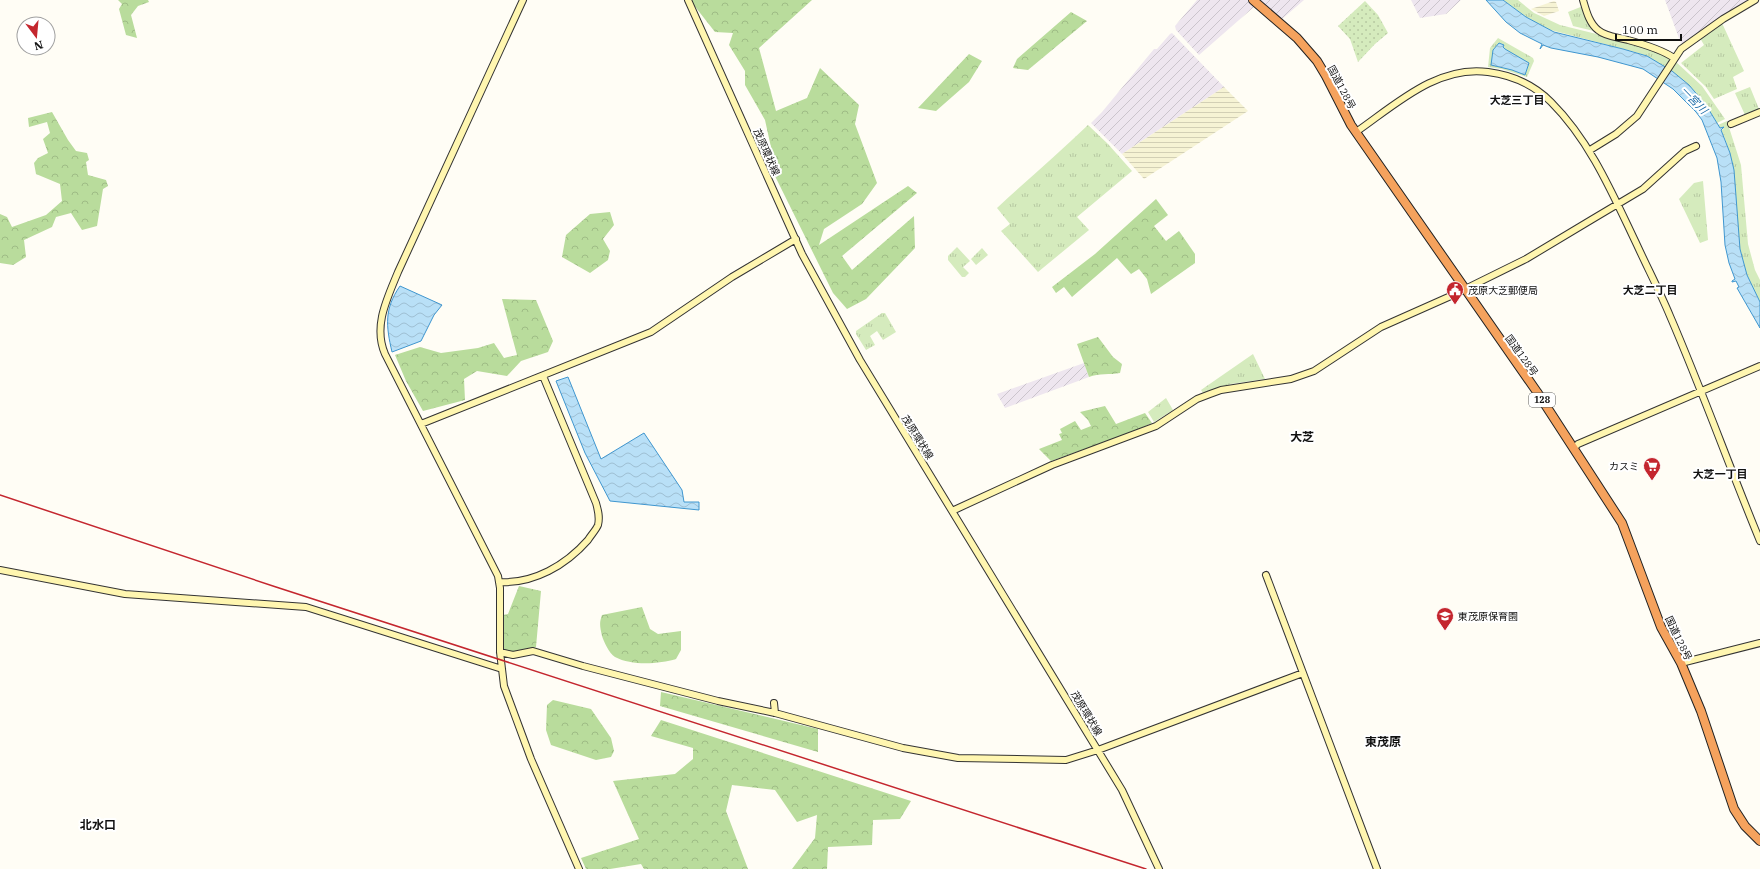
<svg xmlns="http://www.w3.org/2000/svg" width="1760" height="869" font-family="'IBM Plex Serif','Noto Sans JP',serif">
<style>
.industrial{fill:url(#industrial-furrows)}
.farmland{fill:url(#farmland-rules)}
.grass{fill:url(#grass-tufts)}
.forest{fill:url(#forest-crowns)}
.garden{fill:url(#garden-dots)}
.water{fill:url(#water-waves);stroke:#3f96cf}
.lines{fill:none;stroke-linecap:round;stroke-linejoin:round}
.secondary-casing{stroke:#333;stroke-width:8}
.highway-casing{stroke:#222;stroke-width:10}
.secondary{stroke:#fff6b0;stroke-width:6}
.highway{stroke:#f5a25d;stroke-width:8}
.rail{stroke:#c4262e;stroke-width:1.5}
.labels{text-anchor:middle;stroke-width:4;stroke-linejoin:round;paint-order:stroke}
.shield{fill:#fff;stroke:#585858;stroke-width:1}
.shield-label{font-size:9px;font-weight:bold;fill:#111}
.street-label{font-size:10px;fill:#111;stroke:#fff}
.poi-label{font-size:10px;fill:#111;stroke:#fff;text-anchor:start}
.neighbourhood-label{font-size:11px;font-weight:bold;fill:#111;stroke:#fff}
.water-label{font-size:11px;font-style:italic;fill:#1768a6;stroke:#fff}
.quarter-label{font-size:12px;font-weight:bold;fill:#111;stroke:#fff}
</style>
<defs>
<pattern id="industrial-furrows" width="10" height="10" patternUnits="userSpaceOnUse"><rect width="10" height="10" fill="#eee6ef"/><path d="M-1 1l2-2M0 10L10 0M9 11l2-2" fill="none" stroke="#cbc4cc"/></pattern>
<pattern id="farmland-rules" width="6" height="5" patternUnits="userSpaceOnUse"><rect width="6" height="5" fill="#f6f3d4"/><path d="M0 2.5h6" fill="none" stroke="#d2cfb5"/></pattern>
<pattern id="grass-tufts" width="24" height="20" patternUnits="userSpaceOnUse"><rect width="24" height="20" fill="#d5ebbd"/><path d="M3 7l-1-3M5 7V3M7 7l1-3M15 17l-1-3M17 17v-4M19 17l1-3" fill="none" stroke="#b6c8a1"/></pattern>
<pattern id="forest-crowns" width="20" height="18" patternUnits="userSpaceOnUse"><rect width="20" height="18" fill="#b9dc9c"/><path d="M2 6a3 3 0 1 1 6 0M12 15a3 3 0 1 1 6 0" fill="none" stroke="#9ebc85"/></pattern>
<pattern id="garden-dots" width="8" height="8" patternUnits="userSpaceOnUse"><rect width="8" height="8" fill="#d5ebbd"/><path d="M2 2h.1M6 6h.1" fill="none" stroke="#b6c8a1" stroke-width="1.8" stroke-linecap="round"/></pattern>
<pattern id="water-waves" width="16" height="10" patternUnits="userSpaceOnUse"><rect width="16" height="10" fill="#b9e0f7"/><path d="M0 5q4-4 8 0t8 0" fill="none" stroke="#9ebfd3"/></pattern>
</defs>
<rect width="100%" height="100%" fill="#fffdf5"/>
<!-- industrial -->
<path class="industrial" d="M1197,0h51l7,6 -56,49 -23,-25 -1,-4z
M1259,0h45l-22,19z
M1411,0h50l-15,14 -26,4z
M1665,0h83l-65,44 -3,-3z
M1172,33l52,54 -102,67 -31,-31 11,-11 52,-63h3l13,-15z
M1084,363l5,14 -84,31 -8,-14z"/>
<!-- farmland -->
<path class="farmland" d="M1554,1l2,1 3,9 -15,5 -13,-7z
M1224,87l24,24 -104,68 -22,-25z"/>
<!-- grass -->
<path class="grass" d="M1503,0h15l16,13 26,12 65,16 42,15 4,3 -5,9 -19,-12 -12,-4 -88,-23 -21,-12z
M1583,6l11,24v1l-21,-5 -5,-14z
M1722,23l22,48 -11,6 4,12 -23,10 -8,-12 -25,-24 23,-18 -4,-7z
M1498,38l35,20 1,3 -7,16 -25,-8 -14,-2 2,-19z
M1675,61l27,25 23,33 -8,4c-13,-22 -28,-38 -47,-53z
M1750,87l9,22 -14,6 -10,-22z
M1727,121l14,44 7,79 7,26 5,10v22c-7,-15 -15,-29 -19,-45 -10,-43 1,-85 -20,-127l3,-1 -4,-1 -2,-3z
M1088,125l20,19 24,27 -55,46 12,13 -51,42 -37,-41 9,-7 -13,-16c30,-28 61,-54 91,-83z
M1703,181l5,59 -8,3 -21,-44 15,-16z
M957,247l13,14 -7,6 6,6 -4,4h-3l-14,-17v-4z
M982,248l6,7 -12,10 -5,-6z
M882,313h3l11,19 -13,8 -6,-9 -7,5 5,9 -9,5 -10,-16v-3z
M1253,354l12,25 -34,5 -28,9 -2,-3z
M1166,398l7,12 -19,12 -6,-10z"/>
<!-- forest -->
<path class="forest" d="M118,0h30l1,2 -11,4 -7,9 6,23 -11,-3 -7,-26 3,-5z
M692,0h120l-53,48 17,63 31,-13 13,-30 39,37 -4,19 22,59 -15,21 -38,25 -5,16 89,-59 9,7 -75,63 10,14 62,-54 1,32 -49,51 -19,10 -14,-16 -62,-125 3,-7 -9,-41 -20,-35v-14l-16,-26 4,-12 -18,-1 -22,-28z
M1071,12l16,9 -59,49 -15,-2 4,-9z
M969,54l13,7 -13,21 -33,29 -18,-3z
M52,112l16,28 8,11 11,2 2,7 -3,2 2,13 18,5 2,6 -5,3 -6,37 -15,4 -11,-17 -15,4 -4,10 -28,13 2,17 -13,8 -13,-2v-49l7,3 5,10 34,-12 16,-14 -2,-17 -24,-10 -2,-11 4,-5 10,-5 -5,-14 7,-6 -3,-11 -18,5 -1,-9z
M1156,199l12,16 -14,11 12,15 13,-10 16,23v9l-44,31 -4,-15 -8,-10 -8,5 -14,-16 -45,39 -8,-10 -8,6 -4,-6 43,-33z
M610,212l4,13 -11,14 7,12 -2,9 -18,13 -28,-16 4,-22 24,-21z
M502,299l34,1 17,41 -5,11 -27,9 -14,15 -30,-5 -13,8 1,21 -42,11 -17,-30 -11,-26 25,-8 21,6 37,-5 16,-5 10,15 13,-3z
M1098,337l15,20 9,7 -2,9c-10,2 -21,0 -31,4l-12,-33z
M1105,406l11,18 29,-11 7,10 -22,10 -79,28 -12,-12 23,-9 -3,-6 3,-1 -2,-4 15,-8 6,9 10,-4 -3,-6 -8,-8z
M519,586l22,5 -5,56 -15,5h-15l-3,-3v-34l5,-1z
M642,607l8,22 8,5 23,-3v19l-5,9c-17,5 -44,7 -61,-2 -6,-4 -11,-15 -13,-21 -2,-9 -3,-13 0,-21z
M661,692l157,37v23l-158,-46z
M553,700l38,9 20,29 3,13 -3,6 -15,3 -45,-15 -5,-15 1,-25z
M661,720l250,81 -11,18 -27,1 -1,25 -44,2 -1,22h-35l23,-31 2,-23 -20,7 -22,-32 -43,-5 -6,26 22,58h-104l-3,-5 -31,5h-24l-5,-11 58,-19 -26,-58 62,-7 18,-15v-11l-42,-12z"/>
<!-- garden -->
<path class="garden" d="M1365,1l13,14 10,18 -13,11 -17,18 -8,-23 -12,-13z"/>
<!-- water -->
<path class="water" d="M1486,0h17l23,17 28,15 69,17 24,7 25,15 17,14 17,20 14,23 4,-1 -3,3 9,23 4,17 6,79 7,26 13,27v26l-23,-40 2,-1 -3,-6 -4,1v-1l3,-2 -6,-16 -4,-18 -4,-63 -4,-24 -15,-38 -6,-8 -23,-23 -30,-20 -45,-12 -47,-9 -8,-3 -3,4 2,-5 -22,-11 -14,-11z
M1499,43l5,2 -1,2 2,2 24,14 -4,12 -13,-5 -21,-5 2,-15z
M400,286l42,19 -8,10 -13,26 -29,11c-6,-26 -8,-43 8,-66z
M568,377l33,82 43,-26 38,57 2,12h15v8l-89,-9 -25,-48 -29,-72z"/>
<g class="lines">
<defs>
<path id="secondary" d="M523,0l-125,272c-11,27 -25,54 -13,82l113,222 2,12v64l4,34 27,73 48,110
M688,0l114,254 58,106 262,430 37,79
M1583,0c3,10 6,23 15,30 8,7 20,7 30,10 15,4 33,9 46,18
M1731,124l29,-12
M1356,132c39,-27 81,-67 132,-60 24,3 46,13 63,30 40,40 62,93 86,143 11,24 23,47 33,71 32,74 59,150 90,225
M1590,150l26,-16 21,-18 44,-67 42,-30 32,-19
M421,424l230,-92 81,-55 64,-38
M1574,448l4,-4 182,-78
M952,511l100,-46 104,-39 41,-27 13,-5 11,-4 70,-11 23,-8 67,-44 72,-32 73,-36 65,-39 52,-31 42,-38 11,-5
M0,570l125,24 181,13 196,62
M1266,575l111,294
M499,582c35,2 67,-17 89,-42 3,-5 8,-10 10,-15 2,-8 0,-15 -2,-22l-53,-127
M500,652l13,3 20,-4 50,15 135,35 57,12 128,35 55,10 108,2 32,-10 205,-77
M1681,663l79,-20
M774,703l1,10"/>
<path id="highway" d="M1253,0l44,38 20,23 9,15 25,49 186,267 85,131 39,104 20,36 20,48 33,98 11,17 15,15"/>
</defs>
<!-- secondary casing -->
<use href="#secondary" class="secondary-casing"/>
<!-- highway casing -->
<use href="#highway" class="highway-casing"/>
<!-- secondary -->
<use href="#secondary" class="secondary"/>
<!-- highway -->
<use href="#highway" class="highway"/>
<!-- rail -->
<path class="rail" d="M0,495l276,92 870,282"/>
</g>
<!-- icons -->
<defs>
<symbol id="civic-pin" viewBox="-11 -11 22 30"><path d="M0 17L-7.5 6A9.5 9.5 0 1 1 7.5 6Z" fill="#c4262e" stroke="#fff"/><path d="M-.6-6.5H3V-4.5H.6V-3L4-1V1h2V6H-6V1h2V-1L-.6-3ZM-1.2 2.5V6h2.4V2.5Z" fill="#fff"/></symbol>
<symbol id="supermarket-pin" viewBox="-11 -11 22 30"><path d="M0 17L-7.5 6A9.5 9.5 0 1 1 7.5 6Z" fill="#c4262e" stroke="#fff"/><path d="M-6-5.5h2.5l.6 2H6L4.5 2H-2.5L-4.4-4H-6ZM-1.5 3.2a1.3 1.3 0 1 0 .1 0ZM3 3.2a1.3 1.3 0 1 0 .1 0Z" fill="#fff"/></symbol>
<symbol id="school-pin" viewBox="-11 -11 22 30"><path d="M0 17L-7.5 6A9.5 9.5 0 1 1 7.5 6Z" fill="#c4262e" stroke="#fff"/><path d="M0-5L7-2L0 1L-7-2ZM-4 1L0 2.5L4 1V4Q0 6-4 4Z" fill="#fff"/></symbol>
</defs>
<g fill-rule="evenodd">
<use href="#civic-pin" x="1445" y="280" width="20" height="27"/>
<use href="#supermarket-pin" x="1642" y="456" width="20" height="27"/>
<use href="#school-pin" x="1435" y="606" width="20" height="27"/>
</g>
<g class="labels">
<!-- shield labels -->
<rect class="shield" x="1529" y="393" width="26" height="14" rx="3"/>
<g class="shield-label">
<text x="1542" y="403">128</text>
</g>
<!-- street labels -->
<g class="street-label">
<text transform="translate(1342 87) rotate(62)" y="4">国道128号</text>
<text transform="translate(767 152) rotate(66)" y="4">茂原環状線</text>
<text transform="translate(1522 355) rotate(54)" y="4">国道128号</text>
<text transform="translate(918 437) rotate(58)" y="4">茂原環状線</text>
<text transform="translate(1679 638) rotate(64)" y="4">国道128号</text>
<text transform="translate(1087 713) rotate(59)" y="4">茂原環状線</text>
</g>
<!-- poi labels -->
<g class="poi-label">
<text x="1468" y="294">茂原大芝郵便局</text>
<text x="1639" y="470" text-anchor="end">カスミ</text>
<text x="1458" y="620">東茂原保育園</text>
</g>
<!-- neighbourhood labels -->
<g class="neighbourhood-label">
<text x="1517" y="104">大芝三丁目</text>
<text x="1650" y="294">大芝二丁目</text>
<text x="1720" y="478">大芝一丁目</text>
</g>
<!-- water labels -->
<g class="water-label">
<text transform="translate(1694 100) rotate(46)" y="4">一宮川</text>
</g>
<!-- quarter labels -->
<g class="quarter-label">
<text x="1302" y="441">大芝</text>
<text x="1383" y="746">東茂原</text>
<text x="98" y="829">北水口</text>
</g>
</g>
<!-- north arrow -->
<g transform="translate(36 36) rotate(164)"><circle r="19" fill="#ffffff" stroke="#a0a0a0"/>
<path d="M0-3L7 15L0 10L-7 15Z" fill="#c4262e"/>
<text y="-6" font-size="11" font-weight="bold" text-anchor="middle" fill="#111111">N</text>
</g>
<!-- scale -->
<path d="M1616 34v6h65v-6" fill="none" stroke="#111111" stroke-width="2"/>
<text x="1622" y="34" font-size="12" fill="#111111" stroke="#ffffff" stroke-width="3" paint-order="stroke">100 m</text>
</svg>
